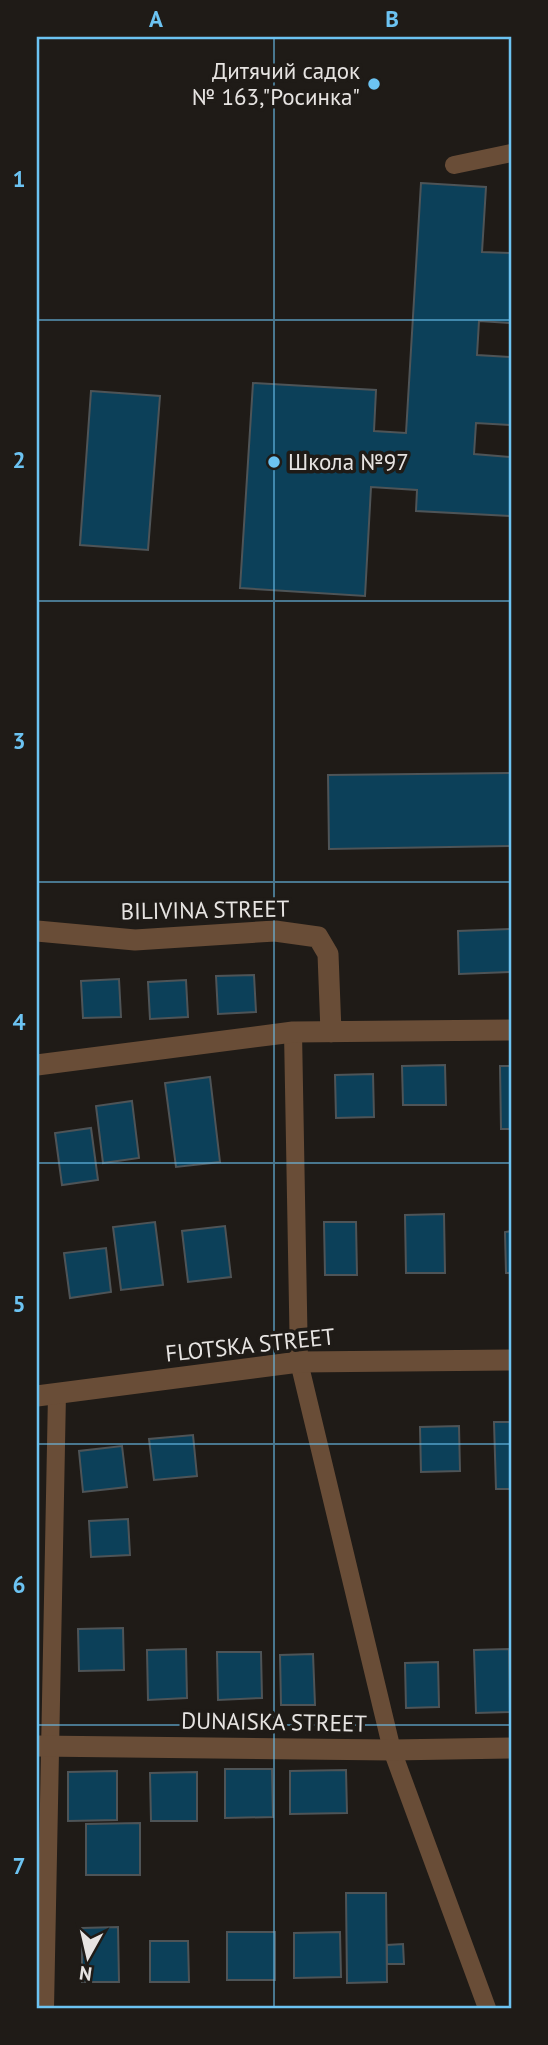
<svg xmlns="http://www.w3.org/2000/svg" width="548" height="2045" font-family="'PT Sans',sans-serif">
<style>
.building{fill:#0c4059;stroke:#4e5457;stroke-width:2}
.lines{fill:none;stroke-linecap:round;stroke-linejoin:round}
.lane{stroke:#694d37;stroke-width:18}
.street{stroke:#694d37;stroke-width:21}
.grid{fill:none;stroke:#6cc3f2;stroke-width:2;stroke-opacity:0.55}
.poi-dot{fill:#6cc3f2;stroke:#1f1b17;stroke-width:2.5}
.labels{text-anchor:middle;stroke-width:7;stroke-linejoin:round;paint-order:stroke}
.poi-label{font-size:23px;fill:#e7e4e2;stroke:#1f1b17;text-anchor:end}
.street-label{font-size:23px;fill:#e7e4e2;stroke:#1f1b17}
.neatline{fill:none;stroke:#6cc3f2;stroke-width:2.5}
.grid-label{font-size:23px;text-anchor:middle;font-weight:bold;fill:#6cc3f2}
</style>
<rect width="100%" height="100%" fill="#1f1b17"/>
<!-- building -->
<path class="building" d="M421,183l65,4 -4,65 29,1v70l-32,-2 -2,34 34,2v68l-35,-2 -2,31 37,3v59l-95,-5 1,-21 -46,-3 -6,109 -125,-8 13,-205 123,7 -2,41 32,2z
M91,391l69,5 -12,154 -68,-5z
M511,773v73l-182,3 -1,-74z
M511,929v43l-52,2 -1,-43z
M254,975l2,37 -38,2 -2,-38z
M119,979l2,38 -38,1 -2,-37z
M186,980l2,37 -38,2 -2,-37z
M445,1065l1,40h-43l-1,-39z
M500,1066h11v63h-10z
M373,1074l1,43 -38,1 -1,-43z
M210,1077l10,85 -44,5 -11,-84z
M132,1101l7,57 -36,5 -7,-57z
M91,1128l7,52 -36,5 -7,-52z
M444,1214l1,59h-39l-1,-58z
M155,1222l8,63 -42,5 -8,-63z
M324,1222h32l1,53h-32z
M225,1226l6,51 -43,5 -6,-51z
M511,1231v42h-5l-1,-41z
M106,1248l5,44 -41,6 -6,-45z
M494,1422h17v67h-15z
M459,1426l1,45 -39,1 -1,-45z
M193,1435l4,41 -43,4 -5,-41z
M122,1446l5,41 -44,5 -4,-41z
M128,1519l2,36 -39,2 -2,-36z
M123,1628l1,42 -45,1 -1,-42z
M186,1649l1,49 -39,2 -1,-50z
M509,1649l1,63 -34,1 -2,-63z
M217,1652h44l1,46 -44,2z
M313,1654l2,51h-34l-1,-50z
M438,1662l1,45 -33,1 -1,-45z
M225,1769h47l1,48 -48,1z
M346,1770l1,43 -57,1v-43z
M117,1771v49l-49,1v-49z
M197,1772v49h-46l-1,-48z
M140,1823v52h-54v-51z
M346,1893h40l1,89 -40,1z
M118,1927l1,55h-37v-54z
M227,1932h48v48h-48z
M340,1932l1,45 -47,1v-45z
M150,1941h38l1,41h-39z
M403,1944l1,20h-17v-19z"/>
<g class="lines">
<!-- lane -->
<path class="lane" d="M454,165l57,-12
M293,1032l6,330 93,388 95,258
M45,2008l12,-614"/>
<!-- street -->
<path class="street" d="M37,931l98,9 140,-9 43,6 10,17 3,78
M37,1065l256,-33 218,-2
M37,1396l262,-34 212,-2
M37,1746l355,4 119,-2"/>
</g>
<!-- grid -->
<path class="grid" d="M274,37v1971M37,320h474M37,601h474M37,882h474M37,1163h474M37,1444h474M37,1725h474"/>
<!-- markers -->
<g class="poi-dot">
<circle cx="374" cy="84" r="7"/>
<circle cx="274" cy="462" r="7"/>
</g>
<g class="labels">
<!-- poi labels -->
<g class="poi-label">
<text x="360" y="79">Дитячий садок<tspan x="360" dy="26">№ 163,"Росинка"</tspan></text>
<text x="288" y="470" text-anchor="start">Школа №97</text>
</g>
<!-- street labels -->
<g class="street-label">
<text transform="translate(205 910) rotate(-1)" y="8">BILIVINA STREET</text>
<text transform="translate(250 1345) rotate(-6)" y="8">FLOTSKA STREET</text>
<text transform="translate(274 1722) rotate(1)" y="8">DUNAISKA STREET</text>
</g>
</g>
<!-- border -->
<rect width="548" height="2045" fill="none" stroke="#1f1b17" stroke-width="77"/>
<!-- north arrow -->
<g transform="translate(88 1957) rotate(188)" stroke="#1f1b17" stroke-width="5" paint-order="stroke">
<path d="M0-5L12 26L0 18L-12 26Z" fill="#e7e4e2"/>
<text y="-10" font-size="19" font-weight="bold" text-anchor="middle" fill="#e7e4e2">N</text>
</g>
<rect x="38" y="38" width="472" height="1969" class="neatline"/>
<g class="grid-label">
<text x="156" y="27">A</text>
<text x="392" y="27">B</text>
<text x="19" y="187">1</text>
<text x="19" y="468">2</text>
<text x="19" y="749">3</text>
<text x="19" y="1030">4</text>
<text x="19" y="1312">5</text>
<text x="19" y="1593">6</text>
<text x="19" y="1874">7</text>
</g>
</svg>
